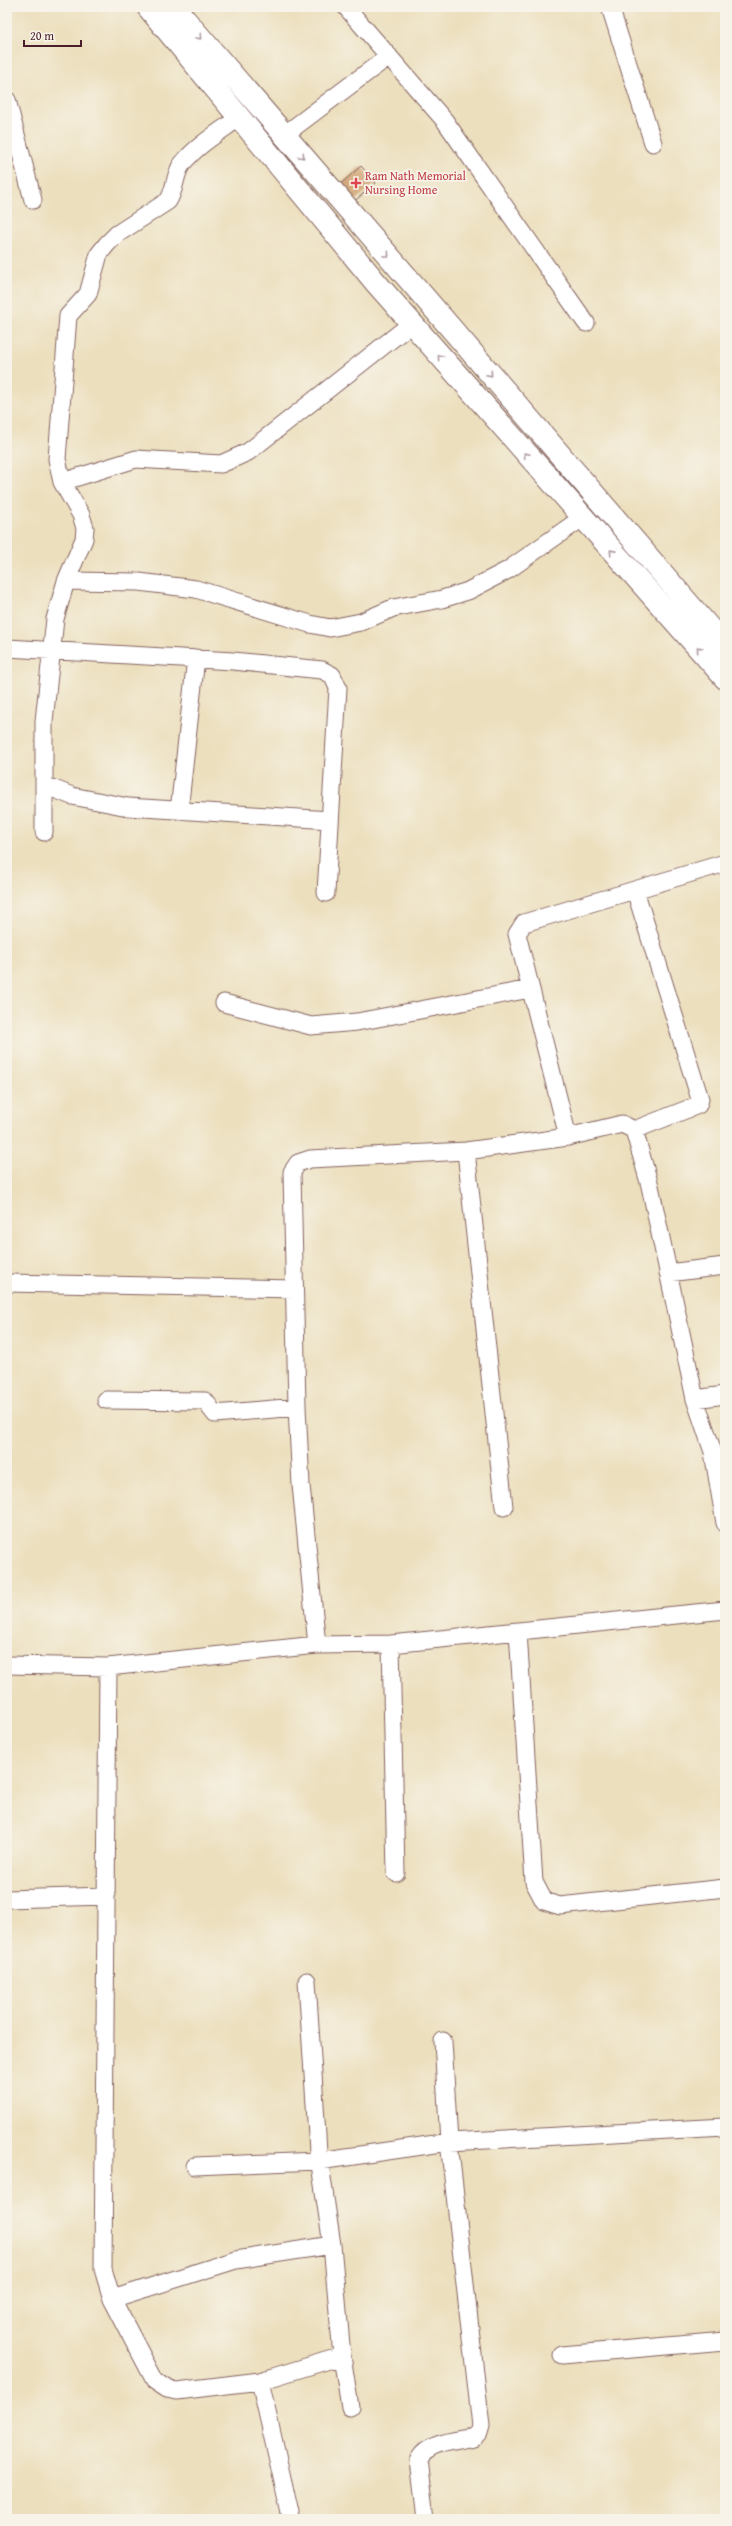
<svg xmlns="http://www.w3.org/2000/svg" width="732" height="2526" font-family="'Gentium Book Plus',serif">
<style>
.building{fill:#cfa06e}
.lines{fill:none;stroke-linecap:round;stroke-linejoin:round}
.street-casing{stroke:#83625e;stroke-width:19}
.secondary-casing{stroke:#83625e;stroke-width:24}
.street{stroke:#fff;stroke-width:17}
.secondary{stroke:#fff;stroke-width:22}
.oneway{stroke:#ae9aa0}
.health-dot{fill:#e0444e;stroke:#f7f3e8;stroke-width:1.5}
.labels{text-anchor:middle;stroke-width:3.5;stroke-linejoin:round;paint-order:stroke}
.health-label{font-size:12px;fill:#be3a42;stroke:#f7f3e8;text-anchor:start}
</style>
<rect width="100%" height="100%" fill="#f7f3e8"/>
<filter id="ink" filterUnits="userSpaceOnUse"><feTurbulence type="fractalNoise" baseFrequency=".025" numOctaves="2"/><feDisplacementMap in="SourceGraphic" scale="8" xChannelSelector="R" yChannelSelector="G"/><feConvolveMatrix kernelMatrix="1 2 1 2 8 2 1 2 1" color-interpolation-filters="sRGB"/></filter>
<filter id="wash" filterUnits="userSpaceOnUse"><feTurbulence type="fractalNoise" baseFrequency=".012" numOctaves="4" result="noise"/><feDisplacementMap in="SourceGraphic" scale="16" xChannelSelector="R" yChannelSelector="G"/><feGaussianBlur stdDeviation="0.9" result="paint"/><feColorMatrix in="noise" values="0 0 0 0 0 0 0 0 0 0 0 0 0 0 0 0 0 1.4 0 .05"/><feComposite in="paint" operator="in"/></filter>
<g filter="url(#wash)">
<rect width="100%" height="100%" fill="#ecdfbd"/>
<g id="blocks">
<!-- building -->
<path class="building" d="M361,166l15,17 -25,21 -15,-16z"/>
</g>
</g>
<g filter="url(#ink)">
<use href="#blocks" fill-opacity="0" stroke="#83625e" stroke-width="1"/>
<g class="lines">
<defs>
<path id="street" d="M346,7l99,114 141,202
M610,7l43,136
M7,100l26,100
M284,135l105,-79
M62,482l74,-23 85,5 27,-12 163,-128
M66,581l73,1 57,7 114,35 20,4 31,-6 32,-14 49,-9 26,-8 40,-21 74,-52
M7,648l226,13 89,9 10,5 6,13 -12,205
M44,785l28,11 56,11 202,13
M179,811l17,-153
M44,832v-111l11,-102 11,-38 18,-42 1,-11 -4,-13 -19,-33 -5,-23 11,-143 20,-22 11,-40 8,-10 10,-10 51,-33c8,-12 6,-26 14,-37 15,-19 39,-33 58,-47
M224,1003l87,23 46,-4 173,-33
M634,1130l64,-25 2,-6 -65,-209
M568,1137l-51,-203 7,-11 201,-60
M466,1151l38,356
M668,1273l57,-7
M7,1283l287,6
M695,1399l30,-4
M106,1400l99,1 10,13 82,-7
M725,1523l-12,-71 -18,-53 -45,-213 -16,-56 -12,-6 -54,13 -102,14 -156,8 -12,4 -6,9 5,235 4,78 16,160 74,-1 334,-34
M518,1632l16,250 10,19 16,5 165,-18
M391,1644l5,229
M7,1665l101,2 209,-22
M108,1667l-5,602 9,30 43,82 12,8 10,2 83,-10 82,-25
M7,1899l99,-3
M307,1981l11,170 14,94 10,111 8,51
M195,2166l124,-5 130,-19 -6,-101
M112,2299l124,-39 96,-15
M562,2355l163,-14
M260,2381l30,132
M426,2519l-7,-60c10,-17 37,-18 55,-22l5,-4 2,-7 -32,-284 276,-15"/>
<path id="secondary" d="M148,7l229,277 348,394
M174,7l551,639"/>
</defs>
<!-- street casing -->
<use href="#street" class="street-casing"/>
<!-- secondary casing -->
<use href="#secondary" class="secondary-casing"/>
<!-- street -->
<use href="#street" class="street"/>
<!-- secondary -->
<use href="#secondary" class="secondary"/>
</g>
<!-- one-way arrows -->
<defs><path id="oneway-chevron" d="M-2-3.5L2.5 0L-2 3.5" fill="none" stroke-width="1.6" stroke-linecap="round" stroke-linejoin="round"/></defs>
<g class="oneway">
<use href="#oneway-chevron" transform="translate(199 37) rotate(49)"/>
<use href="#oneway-chevron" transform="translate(302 156) rotate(49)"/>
<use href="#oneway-chevron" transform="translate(387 255) rotate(49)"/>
<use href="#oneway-chevron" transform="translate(440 357) rotate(-131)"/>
<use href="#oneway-chevron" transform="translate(490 374) rotate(49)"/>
<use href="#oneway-chevron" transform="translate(526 455) rotate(-131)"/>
<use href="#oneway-chevron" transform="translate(612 552) rotate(-132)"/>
<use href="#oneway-chevron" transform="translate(699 649) rotate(-132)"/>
</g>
</g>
<!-- markers -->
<path class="health-dot" d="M354 177h4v4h4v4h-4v4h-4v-4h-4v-4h4z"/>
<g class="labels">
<!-- health labels -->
<g class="health-label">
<text x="365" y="180">Ram Nath Memorial<tspan x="365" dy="14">Nursing Home</tspan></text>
</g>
</g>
<!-- margin -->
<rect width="732" height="2526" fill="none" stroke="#f7f3e8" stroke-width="24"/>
<!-- scale -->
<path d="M24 40v6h57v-6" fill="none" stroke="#4a1f2b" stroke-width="2"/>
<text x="30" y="40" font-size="12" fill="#4a1f2b" stroke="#f7f3e8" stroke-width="3" paint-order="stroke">20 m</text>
</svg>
